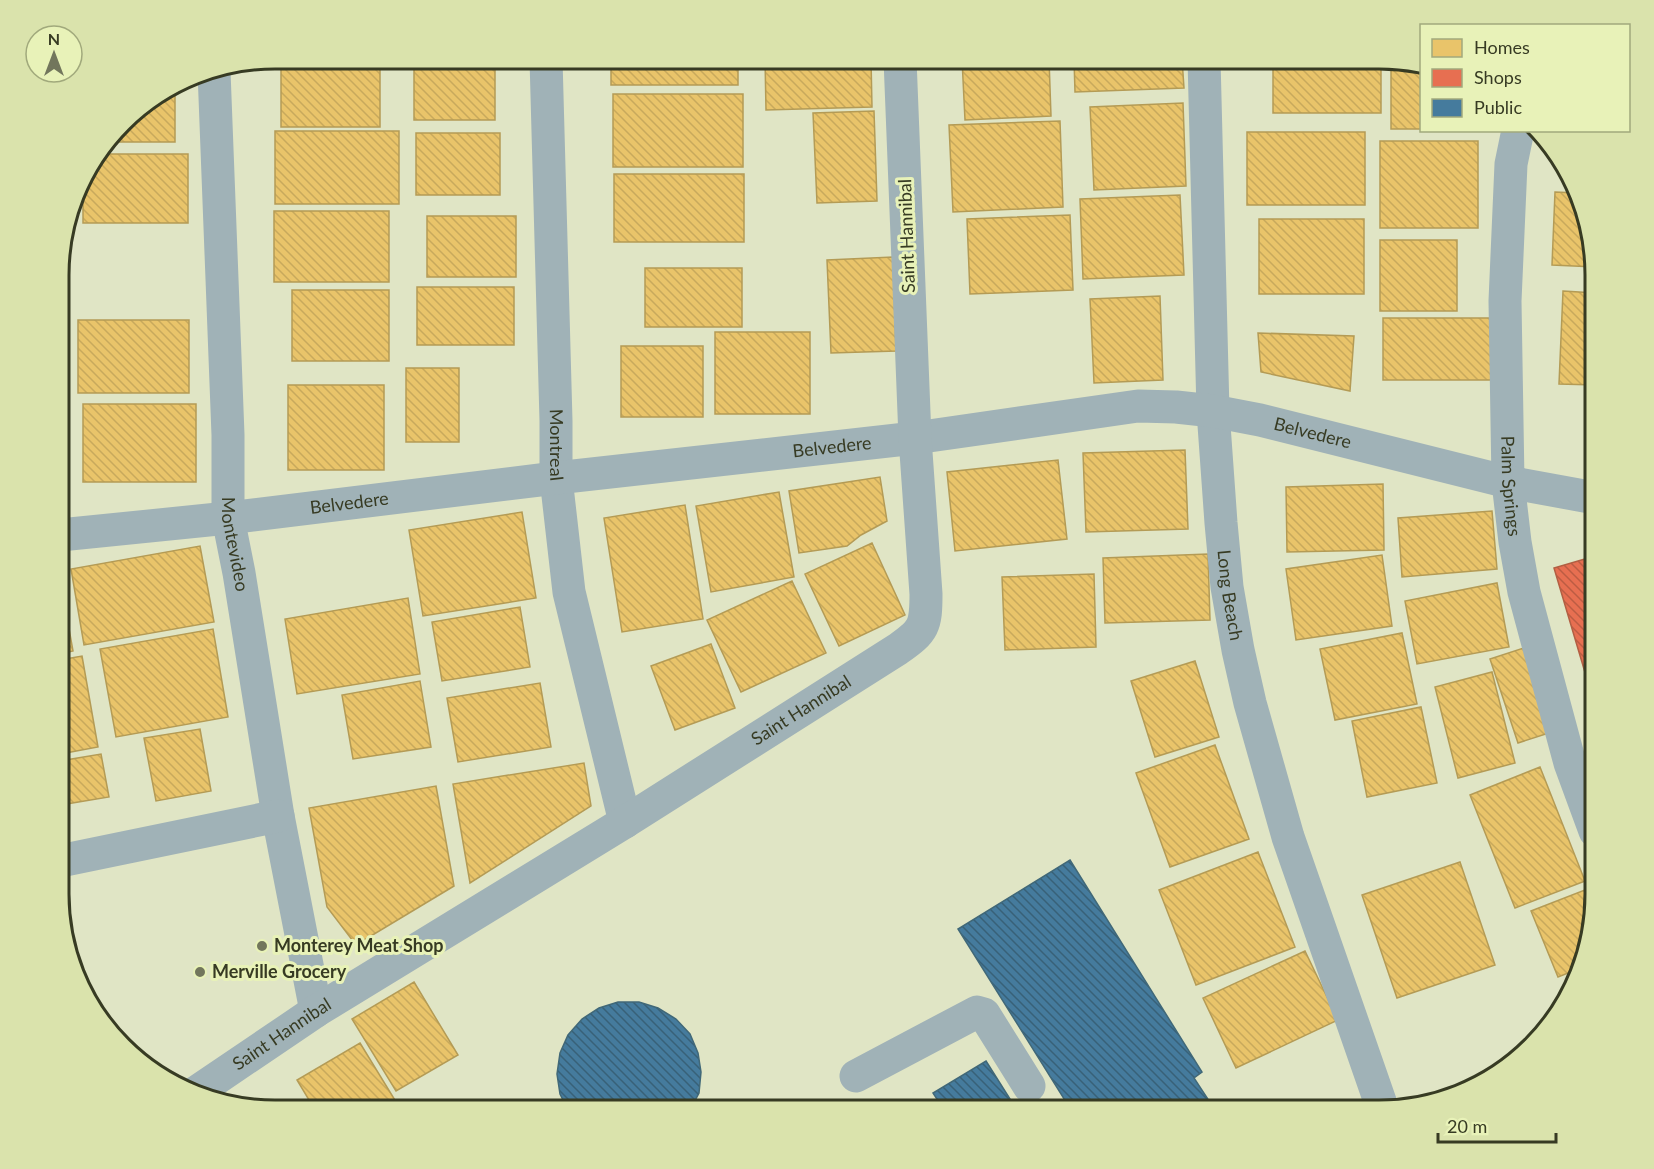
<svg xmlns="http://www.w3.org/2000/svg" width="1654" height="1169" font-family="Lato,sans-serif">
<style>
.homes{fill:url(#homes-back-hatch);stroke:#b49b55;stroke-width:1.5}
.shops{fill:url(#shops-back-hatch);stroke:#b25f43;stroke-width:1.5}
.public{fill:url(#public-back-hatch);stroke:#416878;stroke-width:1.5}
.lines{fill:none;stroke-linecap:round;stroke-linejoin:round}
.minor{stroke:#a0b2b7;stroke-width:33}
.poi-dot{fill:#72765c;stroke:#e8f2b8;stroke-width:2}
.labels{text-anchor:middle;stroke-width:6;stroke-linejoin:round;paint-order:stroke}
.street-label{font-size:18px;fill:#373b23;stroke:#e8f2b8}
.poi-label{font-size:18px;font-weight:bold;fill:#373b23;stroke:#e8f2b8;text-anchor:start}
.rim{fill:none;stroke:#373b23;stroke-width:3}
</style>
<defs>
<pattern id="homes-back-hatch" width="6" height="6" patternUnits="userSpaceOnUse" patternTransform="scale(1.5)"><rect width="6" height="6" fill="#e9c46a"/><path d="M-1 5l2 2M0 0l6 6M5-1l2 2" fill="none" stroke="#c8a95c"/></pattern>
<pattern id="shops-back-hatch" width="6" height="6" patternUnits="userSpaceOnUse" patternTransform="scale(1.5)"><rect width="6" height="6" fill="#e76f51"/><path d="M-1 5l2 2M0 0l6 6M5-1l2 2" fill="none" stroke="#bc5c43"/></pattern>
<pattern id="public-back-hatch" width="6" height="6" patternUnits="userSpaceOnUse" patternTransform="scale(1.5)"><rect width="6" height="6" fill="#457b9d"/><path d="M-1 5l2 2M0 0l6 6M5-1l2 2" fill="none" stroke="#386178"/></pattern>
</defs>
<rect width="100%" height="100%" fill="#e0e5c5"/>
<!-- homes -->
<path class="homes" d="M281,59h99v68h-99z
M414,59h81v61h-81z
M611,59h127v26h-127z
M765,59h106l1,48 -106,3z
M962,59h87l2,57 -86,4z
M1074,59h108l2,29 -109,4z
M1273,59h108v54h-108z
M1391,59l31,6v64h-31z
M175,86v56h-65l22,-29z
M613,94h130v73h-130z
M1183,103l3,83 -92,4 -4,-83z
M874,111l3,90 -60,2 -4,-90z
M1060,121l3,86 -110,5 -4,-87z
M275,131h124v73h-124z
M1247,132h118v73h-118z
M416,133h84v62h-84z
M1380,141h98v87h-98z
M100,154h88v69h-105v-47z
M1565,170l8,9 1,2 -10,-1z
M614,174h130v68h-130z
M1555,192l22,1 18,68v6l-43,-2z
M1180,195l4,80 -101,4 -3,-80z
M274,211h115v71h-115z
M1070,215l3,75 -103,4 -3,-75z
M427,216h89v61h-89z
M1259,219h105v75h-105z
M1380,240h77v71h-77z
M893,257l3,94 -65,2 -4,-93z
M645,268h97v59h-97z
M417,287h97v58h-97z
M292,290h97v71h-97z
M1563,291l32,2v92l-36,-1z
M1160,296l3,84 -69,3 -4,-84z
M60,318h6v69h-6z
M1383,318h111v62h-111z
M78,320h111v73h-111z
M715,332h95v82h-95z
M1258,333l96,3 -4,55 -89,-19z
M621,346h82v71h-82z
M406,368h53v74h-53z
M288,385h96v85h-96z
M83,404h113v78h-113z
M1185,450l3,79 -102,3 -3,-79z
M1058,460l9,79 -112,12 -8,-79z
M880,477l7,44 -26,14 -14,11 -48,7 -10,-62z
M1383,484l1,66 -97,2 -1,-65z
M779,492l15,85 -83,15 -15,-86z
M685,505l18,114 -81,13 -18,-114z
M1492,511l5,58 -95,8 -4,-59z
M522,512l14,86 -113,18 -14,-86z
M872,543l33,72 -66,31 -34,-72z
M200,546l14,76 -130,23 -13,-76z
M1208,554l2,66 -105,3 -2,-65z
M1382,555l10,71 -96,14 -10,-71z
M1094,574l2,73 -91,3 -3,-73z
M60,579l13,72 -13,3z
M792,581l34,72 -85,39 -34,-72z
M1497,583l12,64 -92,17 -12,-63z
M408,598l12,76 -123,20 -12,-75z
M520,607l10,60 -88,14 -10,-59z
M213,629l15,88 -112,20 -16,-88z
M1402,633l15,71 -82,16 -15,-71z
M711,644l24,64 -60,22 -24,-64z
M1527,647l28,84 -37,12 -28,-84z
M82,656l16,91 -38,7v-94z
M1195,661l24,76 -64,20 -24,-76z
M1492,672l23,91 -57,15 -23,-91z
M420,681l11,66 -78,12 -11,-64z
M540,683l11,64 -93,15 -11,-64z
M1421,707l16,76 -70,14 -15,-76z
M200,729l11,62 -55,10 -12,-63z
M1215,745l34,94 -79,28 -34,-94z
M101,754l8,43 -49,8v-44z
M584,763l7,43 -121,77 -17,-99z
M1540,767l45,114 -70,27 -45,-113z
M436,786l18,100 -98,59 -29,-38 -18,-99z
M1258,852l37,95 -99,38 -37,-95z
M1460,862l35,103 -98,33 -35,-103z
M1595,886v22l-11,56 -3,4 -23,9 -27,-66z
M1305,951l33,69 -102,48 -33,-70z
M414,982l44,73 -62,36 -44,-72z
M360,1043l41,67h-86l-18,-30z
M292,1101l6,9h-21z"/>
<!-- shops -->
<path class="shops" d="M1595,556v150l-41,-138z"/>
<!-- public -->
<path class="public" d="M1070,860l132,212 -8,6 21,32h-144l-113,-181z
M618,1002h21l19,6 18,11 14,15 8,19 3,19 -2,21 -9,17h-122l-8,-16 -3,-20 3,-21 8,-18 14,-16 17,-11z
M986,1061l31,49h-73l-11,-17z"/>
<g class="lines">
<!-- minor -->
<g class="minor">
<path id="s1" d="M546,59l10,362v57l13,114 56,230"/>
<path id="s2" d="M1204,59l9,352 8,112 6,64 11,63 12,53 38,134 95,273"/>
<path id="s3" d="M214,71l14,364v83l11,55 39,243 38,195"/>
<path id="s4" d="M1518,130l-7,34 -6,137 3,181 7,60 9,50 46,171 25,68"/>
<path id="s5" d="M60,535l168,-17 328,-40 359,-40 223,-32 38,1 37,4 47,9 248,62 87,16"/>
<path d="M60,861l218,-45"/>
<path d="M856,1076l121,-64 7,2 45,72"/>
<path id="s6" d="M195,1093l121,-82 309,-189 273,-173c26,-18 28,-23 28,-55l-11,-156 -15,-379"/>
</g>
</g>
<!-- markers -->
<g class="poi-dot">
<circle cx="262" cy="946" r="6"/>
<circle cx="200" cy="972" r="6"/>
</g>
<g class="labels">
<!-- street labels -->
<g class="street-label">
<text transform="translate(907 236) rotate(-92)" y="6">Saint Hannibal</text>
<text dy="6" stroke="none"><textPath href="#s5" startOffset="1263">Belvedere</textPath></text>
<text dy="6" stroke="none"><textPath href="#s1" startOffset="386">Montreal</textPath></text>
<text dy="6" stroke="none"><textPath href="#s5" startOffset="777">Belvedere</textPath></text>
<text dy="6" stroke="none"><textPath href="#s4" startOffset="357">Palm Springs</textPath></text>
<text dy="6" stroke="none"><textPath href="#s5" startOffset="291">Belvedere</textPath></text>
<text dy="6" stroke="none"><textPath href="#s3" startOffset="474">Montevideo</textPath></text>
<text dy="6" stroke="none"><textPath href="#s2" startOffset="537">Long Beach</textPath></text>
<text dy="6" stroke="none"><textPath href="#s6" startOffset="717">Saint Hannibal</textPath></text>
<text dy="6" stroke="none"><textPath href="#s6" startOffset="105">Saint Hannibal</textPath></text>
</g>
<!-- poi labels -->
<g class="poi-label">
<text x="274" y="952">Monterey Meat Shop</text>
<text x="212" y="978">Merville Grocery</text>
</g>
</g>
<!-- crop -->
<path d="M0 0H1654V1169H0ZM275 69H1379A206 206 0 0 1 1585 275V894A206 206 0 0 1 1379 1100H275A206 206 0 0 1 69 894V275A206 206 0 0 1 275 69Z" fill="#dae3ac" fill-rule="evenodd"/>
<path class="rim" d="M275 69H1379A206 206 0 0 1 1585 275V894A206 206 0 0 1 1379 1100H275A206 206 0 0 1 69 894V275A206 206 0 0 1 275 69Z"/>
<!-- legend -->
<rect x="1420" y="24" width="210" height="108" fill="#e8f2b8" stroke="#a1a97c" stroke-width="1.5"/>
<rect x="1432" y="39" width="30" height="18" fill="#e9c46a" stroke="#a1a97c" stroke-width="1.5"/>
<text x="1474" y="54" font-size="18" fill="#373b23">Homes</text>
<rect x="1432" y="69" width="30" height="18" fill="#e76f51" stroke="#a1a97c" stroke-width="1.5"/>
<text x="1474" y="84" font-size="18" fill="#373b23">Shops</text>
<rect x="1432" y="99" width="30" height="18" fill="#457b9d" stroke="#a1a97c" stroke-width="1.5"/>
<text x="1474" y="114" font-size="18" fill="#373b23">Public</text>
<!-- north arrow -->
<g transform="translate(54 54)"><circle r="28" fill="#e8f2b8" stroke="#a1a97c" stroke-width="1.5"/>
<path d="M0-4.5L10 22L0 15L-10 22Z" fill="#72765c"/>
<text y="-9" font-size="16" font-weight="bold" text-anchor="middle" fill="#373b23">N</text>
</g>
<!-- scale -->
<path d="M1438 1133v9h118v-9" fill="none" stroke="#373b23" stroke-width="3"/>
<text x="1447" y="1133" font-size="18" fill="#373b23" stroke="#e8f2b8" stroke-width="4.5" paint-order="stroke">20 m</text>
</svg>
